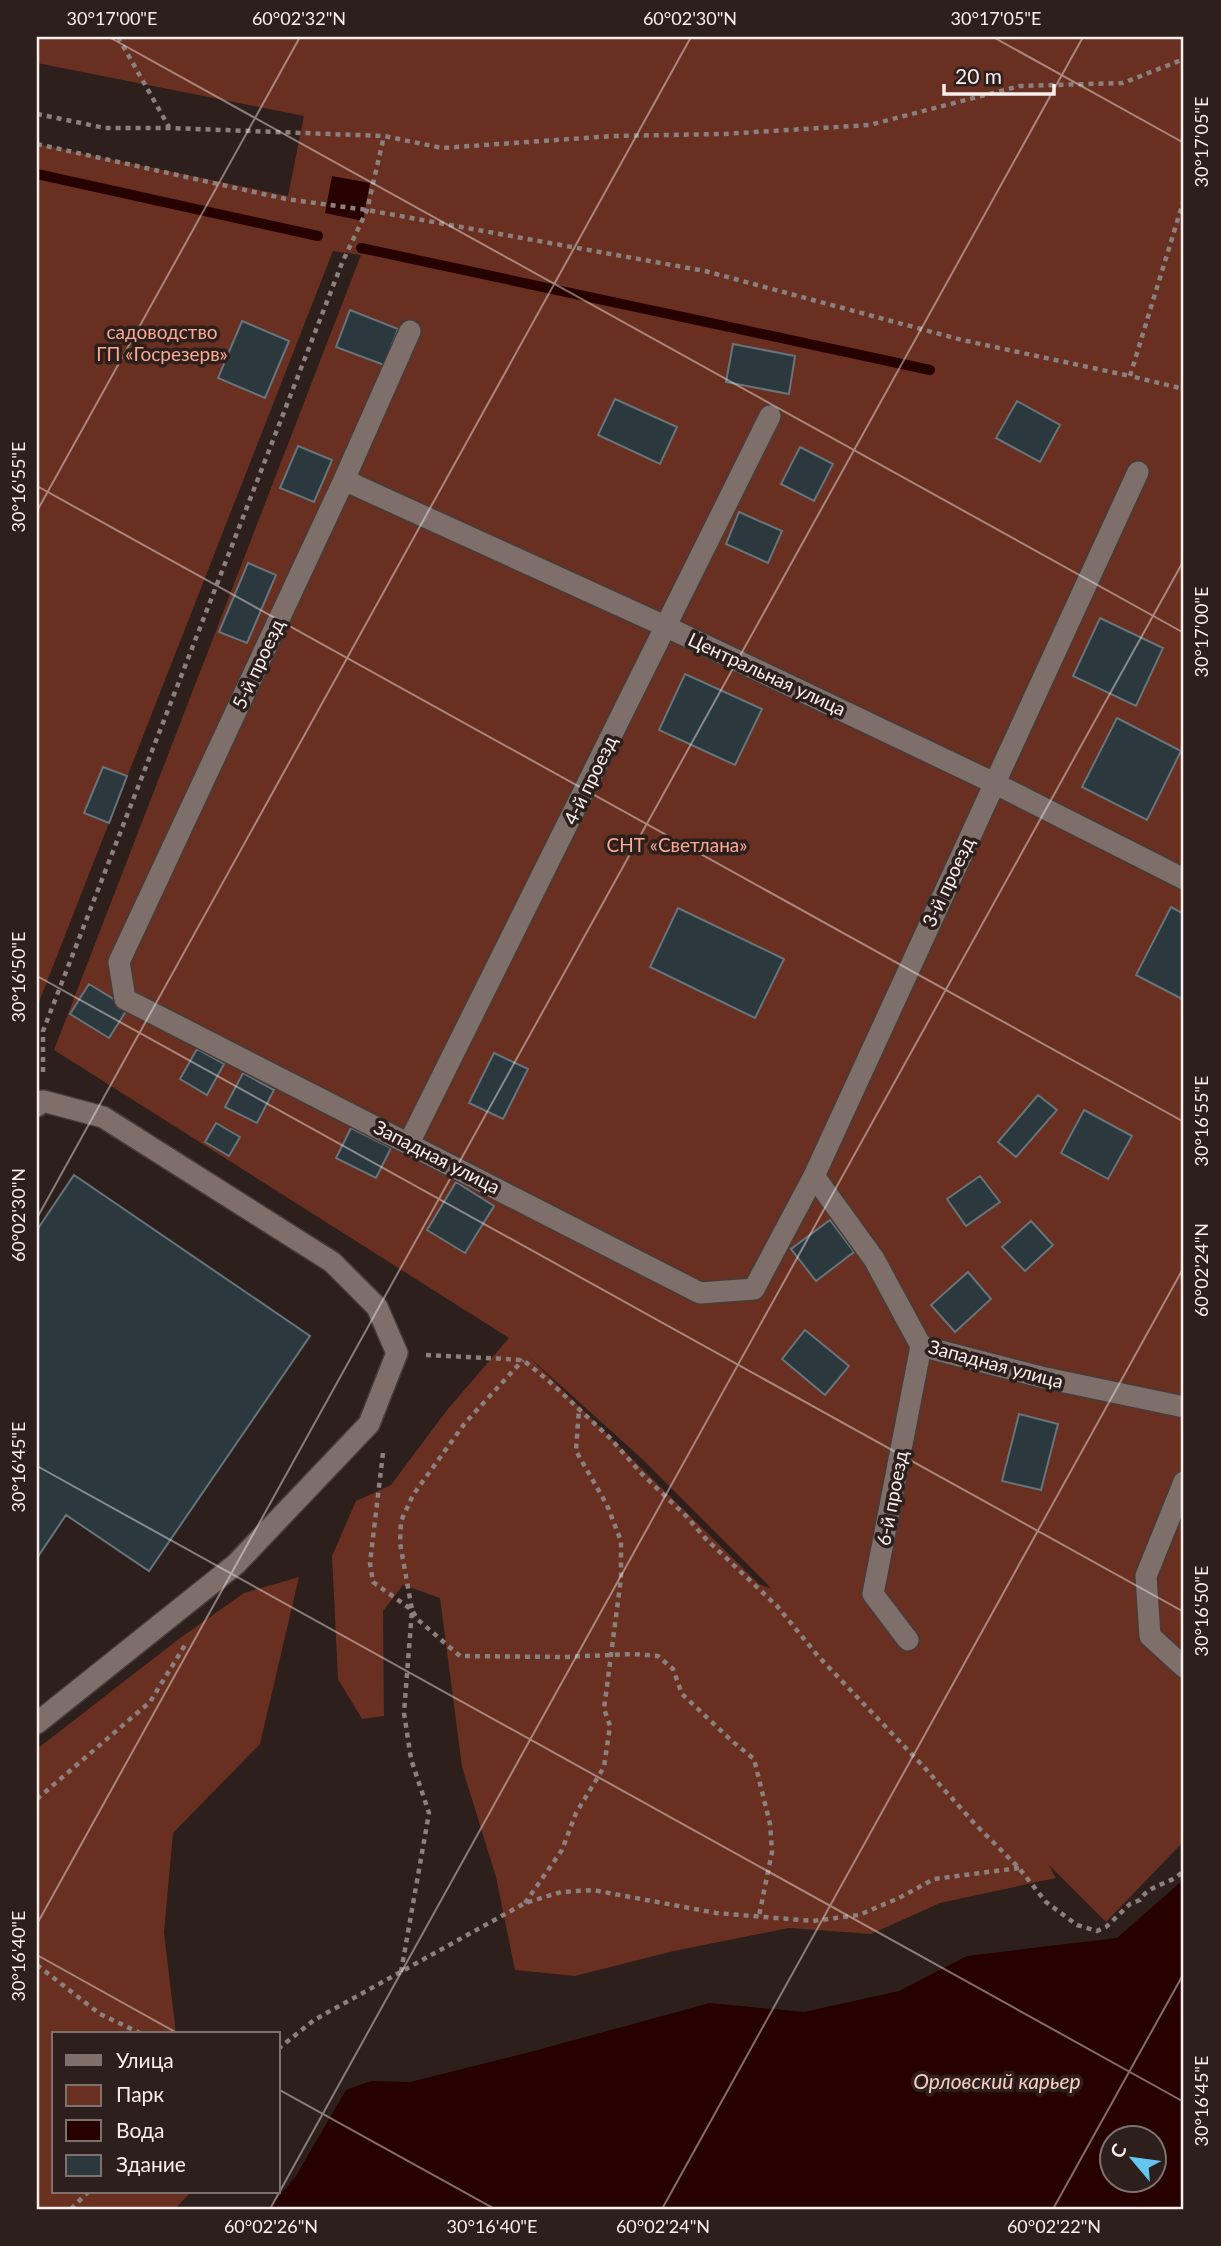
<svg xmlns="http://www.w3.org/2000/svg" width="1221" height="2246" font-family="Lato,sans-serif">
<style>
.green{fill:#692f20;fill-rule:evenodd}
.water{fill:#270000;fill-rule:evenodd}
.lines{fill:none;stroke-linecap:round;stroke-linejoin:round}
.stream{stroke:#270000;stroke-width:10}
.building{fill:#2b383e;stroke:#66747b;stroke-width:2}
.minor-casing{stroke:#463c3a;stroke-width:24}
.path{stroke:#8b807d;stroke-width:4.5;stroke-dasharray:5 5;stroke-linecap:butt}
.minor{stroke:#7e6f6b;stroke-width:21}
.ticks{fill:none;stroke:#f8efed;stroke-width:2;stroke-opacity:0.45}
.labels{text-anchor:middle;stroke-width:7;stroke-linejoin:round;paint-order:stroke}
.park-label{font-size:19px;fill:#fcaa94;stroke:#2c1f1c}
.street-label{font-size:19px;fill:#f8efed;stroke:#2c1f1c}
.water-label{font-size:21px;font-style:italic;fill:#f8cdc1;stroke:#2c1f1c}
.neatline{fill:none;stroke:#f8efed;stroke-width:2.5}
.ticks-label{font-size:18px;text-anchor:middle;fill:#f8efed}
</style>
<rect width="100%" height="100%" fill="#2c1f1c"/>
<!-- green -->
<path class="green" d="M37,37h1147v1804l-78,81 -58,-58 8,14 -116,25 -69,31 -82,-6 -115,23 -99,25 -60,-6 -19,-93 -34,-110 -22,-169 -37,-13 -20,26 1,105 -22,3 -24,-40 -6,-123 24,-55 35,-16 56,-75 62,-72 -455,-288 307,-795 -28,-4 -296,756v-863l251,52 16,-80 -267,-53zM528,1356l113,102 131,131 -13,-5z
M299,1577l-39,167 -87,89 -9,99 12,102h-122v158h137l-16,17h-132l-6,-3v-457l143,-111 64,-45z"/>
<!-- water -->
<path class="water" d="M332,176l38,7 -7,38 -38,-8z
M1184,1879v330h-916l28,-33 50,-86 25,-9 39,1 120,-30 180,-49 94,9 95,-21 68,-35 150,-18zM1112,2138h42v42h-42z"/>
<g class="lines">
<!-- stream -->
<path class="stream" d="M37,174l281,62
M361,248l569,122"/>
</g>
<!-- building -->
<path class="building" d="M350,310l48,19 -14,36 -48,-18z
M242,321l47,20 -24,57 -47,-20z
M733,344l62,12 -6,38 -63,-12z
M615,399l62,28 -17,37 -62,-29z
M1017,401l43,24 -20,37 -44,-24z
M298,446l34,14 -18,42 -34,-14z
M800,447l33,17 -19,37 -33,-17z
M739,512l43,19 -14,32 -42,-19z
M248,563l28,12 -29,68 -28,-11z
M1100,618l63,30 -27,58 -63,-30z
M685,674l77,35 -27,56 -76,-35z
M1117,718l64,33 -34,69 -65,-33z
M103,767l24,9 -18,47 -25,-10z
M1171,907l13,7v86l-48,-25z
M678,908l106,51 -29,59 -105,-51z
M89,984l39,24 -19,30 -39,-24z
M197,1049l27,15 -17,31 -27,-16z
M494,1053l34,16 -25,50 -34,-16z
M243,1073l31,17 -17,33 -32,-16z
M1038,1095l19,15 -41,47 -18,-15z
M1084,1110l48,26 -24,43 -47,-26z
M216,1123l24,14 -11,19 -24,-14z
M351,1128l40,20 -15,30 -40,-20z
M74,1175l236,161 -161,235 -83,-56 -29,43v-328z
M980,1176l20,26 -34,24 -19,-27z
M456,1182l38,24 -29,47 -38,-23z
M830,1220l24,32 -38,29 -25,-32z
M1031,1221l22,24 -28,26 -23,-24z
M968,1272l23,27 -36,33 -24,-27z
M805,1330l44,36 -24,29 -43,-36z
M1019,1414l39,10 -17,66 -39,-9z"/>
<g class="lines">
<defs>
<path id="minor" d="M410,331l-66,149 -225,482 6,37 575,294 54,-4 60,-113 324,-704
M344,480l323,147 327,156 190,96
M37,1106l6,-5 60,16 229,145 45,45 20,46 -28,71 -133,140 -199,159
M409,1143l361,-727
M814,1176l60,83 47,87 120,31 143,30
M1184,1482l-38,94 4,60 34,31
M908,1640l-35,-46 48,-248"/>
</defs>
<!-- minor casing -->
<use href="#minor" class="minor-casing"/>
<!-- path -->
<path class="path" d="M118,37l51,90
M37,114l68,14h64l215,8 58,12 171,-12 110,-2 146,-9 151,-39 103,-3 61,-24
M37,144l249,55 81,11 338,61 257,69 168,36
M1184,199l-54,177 54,13
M43,1072v-41l299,-768 25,-53 17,-74
M426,1355l97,5 27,22 60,56 32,36 45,43 18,21 72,68 41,50 105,110 52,58 44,44 27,34 31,23 20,6 9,-4 24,-23 10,-4c10,-17 32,-15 44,-30
M383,1453l-13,110 3,19 39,28 5,9 43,37 103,1 70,-3 25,2 15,13 9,25 50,47 22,18 16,65 2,28 -13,64
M37,1799l113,-97 35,-57
M525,1903l37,-53 14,-37 28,-46 6,-41 -6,-17 17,-131v-37l-14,-36 -31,-54 3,-43
M37,1965l63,49 42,20
M401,1972l28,-159 -18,-54 -7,-46 8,-103 -12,-67 1,-22 12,-26 52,-72 58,-63
M278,2049l36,-29 211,-117 36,-11 32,-2 123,23 97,8 46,-6 40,-17 35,-19 85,-11
M71,2209l17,-17"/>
<!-- minor -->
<use href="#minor" class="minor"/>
</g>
<!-- ticks -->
<path class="ticks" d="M109,37l1075,596M993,37l191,106M37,486l1147,636M37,511l263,-474M37,976l1147,636M37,1218l654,-1181M37,1466l1147,636M37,1924l1046,-1887M37,1955l142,79M278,2089l217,120M270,2209l914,-1649M662,2209l522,-942M1053,2209l131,-236"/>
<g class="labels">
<!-- park labels -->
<g class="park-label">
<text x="162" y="339">садоводство<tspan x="162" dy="22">ГП «Госрезерв»</tspan></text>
<text x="677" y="852">СНТ «Светлана»</text>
</g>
<!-- street labels -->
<g class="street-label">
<text transform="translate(258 664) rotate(-65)" y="7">5-й проезд</text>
<text transform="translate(767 674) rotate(25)" y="7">Центральная улица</text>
<text transform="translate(590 780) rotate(-64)" y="7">4-й проезд</text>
<text transform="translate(948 882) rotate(-65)" y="7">3-й проезд</text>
<text transform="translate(437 1157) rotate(27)" y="7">Западная улица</text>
<text transform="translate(996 1364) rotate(15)" y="7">Западная улица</text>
<text transform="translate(892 1498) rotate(-79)" y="7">6-й проезд</text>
</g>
<!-- water labels -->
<g class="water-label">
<text x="997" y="2089">Орловский карьер</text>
</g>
</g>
<!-- border -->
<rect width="1221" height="2246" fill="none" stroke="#2c1f1c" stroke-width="77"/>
<!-- legend -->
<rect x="52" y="2032" width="228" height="161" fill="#2c1f1c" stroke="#7e7270" stroke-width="2"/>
<rect x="66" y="2055" width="35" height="10" fill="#7e6f6b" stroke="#7e7270" stroke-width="2"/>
<text x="116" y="2068" font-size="21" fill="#f8efed">Улица</text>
<rect x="66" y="2085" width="35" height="21" fill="#692f20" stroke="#7e7270" stroke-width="2"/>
<text x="116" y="2102" font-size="21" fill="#f8efed">Парк</text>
<rect x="66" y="2120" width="35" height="21" fill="#270000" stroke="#7e7270" stroke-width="2"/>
<text x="116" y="2138" font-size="21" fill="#f8efed">Вода</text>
<rect x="66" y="2155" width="35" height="21" fill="#2b383e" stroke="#7e7270" stroke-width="2"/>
<text x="116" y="2172" font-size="21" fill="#f8efed">Здание</text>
<!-- north arrow -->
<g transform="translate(1133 2159) rotate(299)"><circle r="33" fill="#2c1f1c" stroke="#7e7270" stroke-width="2"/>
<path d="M0-5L12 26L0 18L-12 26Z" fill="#65c5ee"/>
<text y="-10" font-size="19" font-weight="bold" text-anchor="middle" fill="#f8efed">С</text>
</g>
<!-- scale -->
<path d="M944 84v10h110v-10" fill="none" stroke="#f8efed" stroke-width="3.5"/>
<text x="955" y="84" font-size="21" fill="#f8efed" stroke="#2c1f1c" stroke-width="5" paint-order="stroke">20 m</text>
<rect x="38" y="38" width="1144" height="2170" class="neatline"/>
<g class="ticks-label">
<text x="112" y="25">30°17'00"E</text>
<text x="299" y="25">60°02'32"N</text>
<text x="690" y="25">60°02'30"N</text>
<text x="996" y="25">30°17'05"E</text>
<text transform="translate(1202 142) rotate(-90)" y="6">30°17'05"E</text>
<text transform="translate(19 487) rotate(-90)" y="6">30°16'55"E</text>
<text transform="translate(1202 632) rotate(-90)" y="6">30°17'00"E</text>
<text transform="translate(19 977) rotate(-90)" y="6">30°16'50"E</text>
<text transform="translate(1202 1121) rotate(-90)" y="6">30°16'55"E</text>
<text transform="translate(19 1215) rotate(-90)" y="6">60°02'30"N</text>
<text transform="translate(1202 1270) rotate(-90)" y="6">60°02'24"N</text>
<text transform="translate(19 1467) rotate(-90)" y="6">30°16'45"E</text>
<text transform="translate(1202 1611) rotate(-90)" y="6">30°16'50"E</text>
<text transform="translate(19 1956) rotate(-90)" y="6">30°16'40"E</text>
<text transform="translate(1202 2101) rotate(-90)" y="6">30°16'45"E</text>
<text x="271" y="2233">60°02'26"N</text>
<text x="492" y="2233">30°16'40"E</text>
<text x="663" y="2233">60°02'24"N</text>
<text x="1054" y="2233">60°02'22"N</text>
</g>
</svg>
